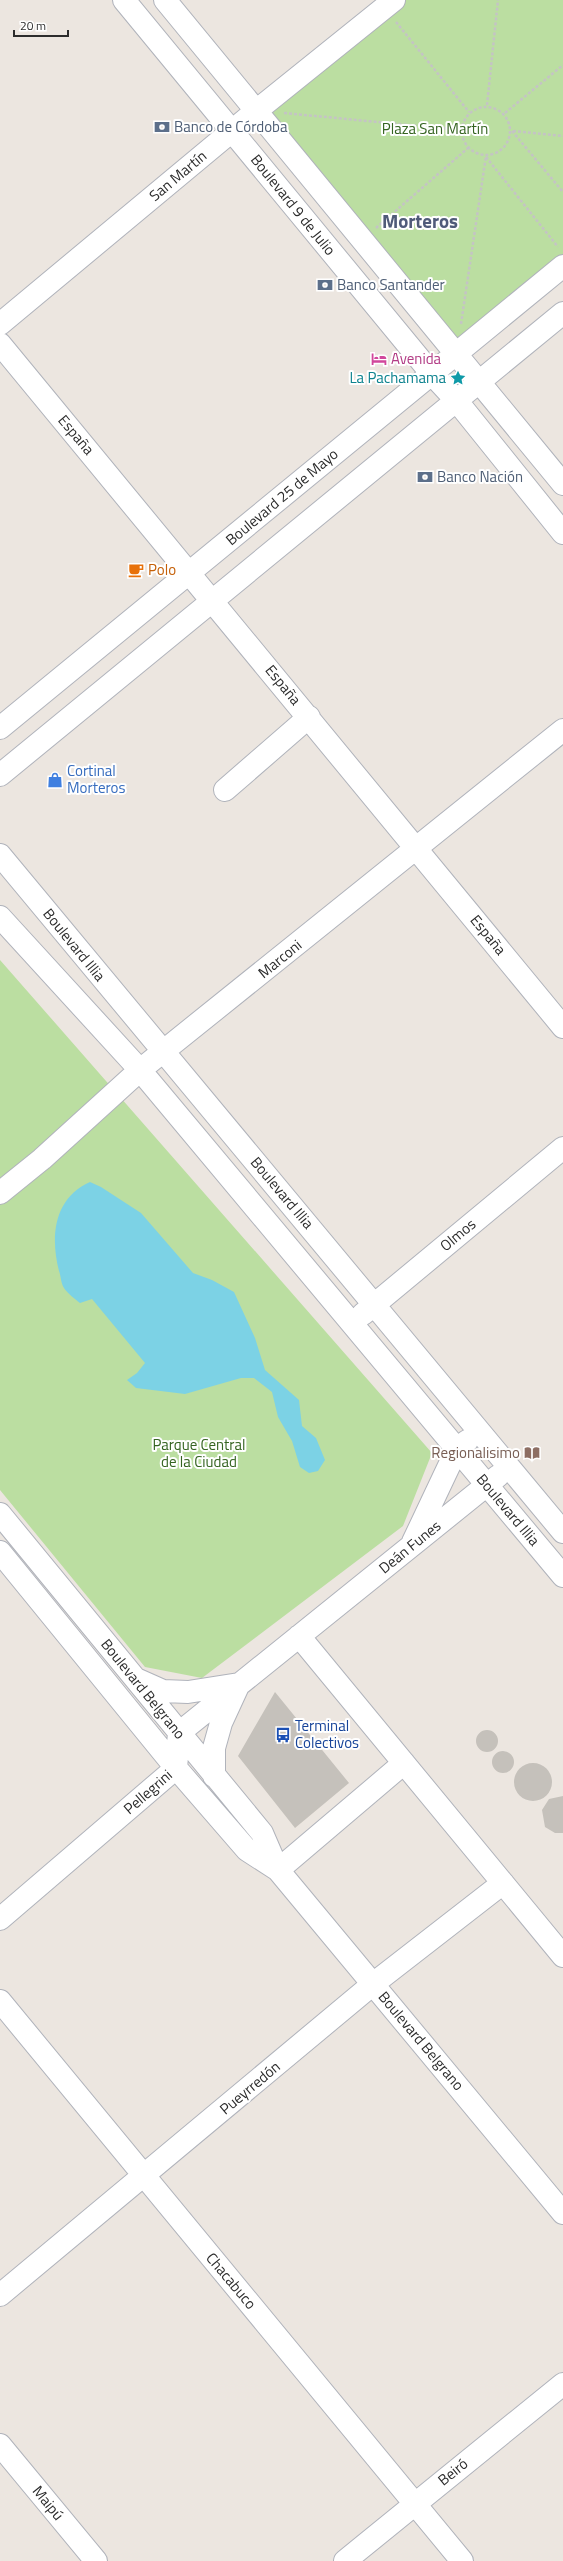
<svg xmlns="http://www.w3.org/2000/svg" width="563" height="2561" font-family="'Titillium Web',sans-serif">
<style>
.green{fill:#bbdea1}
.water{fill:#7cd2e5}
.building{fill:#c5c1bb}
.lines{fill:none;stroke-linecap:round;stroke-linejoin:round}
.minor-casing{stroke:#b0b3bb;stroke-width:24}
.path{stroke:#c4c4c4;stroke-width:2.5;stroke-dasharray:3 2;stroke-linecap:butt}
.minor{stroke:#fff;stroke-width:22}
.labels{text-anchor:middle;stroke-width:4;stroke-linejoin:round;paint-order:stroke}
.service-label{font-size:15px;fill:#4e5e75;stroke:#fff;text-anchor:start}
.park-label{font-size:15px;fill:#356421;stroke:#fff}
.street-label{font-size:15px;fill:#2c2c2c;stroke:#fff}
.hotel-label{font-size:15px;fill:#b23c85;stroke:#fff;text-anchor:start}
.culture-label{font-size:15px;fill:#0d838f;stroke:#fff;text-anchor:end}
.food-label{font-size:15px;fill:#c56008;stroke:#fff;text-anchor:start}
.shop-label{font-size:15px;fill:#366cbe;stroke:#fff;text-anchor:start}
.education-label{font-size:15px;fill:#785e54;stroke:#fff;text-anchor:end}
.transit-label{font-size:15px;fill:#164399;stroke:#fff;text-anchor:start}
.district-label{font-size:19px;font-weight:bold;fill:#505b79;stroke:#fff}
</style>
<rect width="100%" height="100%" fill="#ece6e0"/>
<!-- green -->
<path class="green" d="M394,0h169v266l-107,88 -200,-243z
M0,960l432,493 -29,73 -201,152 -57,-11 -145,-177z"/>
<!-- water -->
<path class="water" d="M90,1182l11,5 40,26 52,60 19,7 22,12 21,46 10,32 34,30 3,26 14,12 9,22 -7,11 -9,2 -9,-6 -8,-26 -14,-24 -6,-25 -18,-14h-13l-56,16 -49,-6 -9,-8 10,-7 8,-10 -53,-64 -12,4c-5,-4 -12,-9 -16,-15 -3,-4 -3,-12 -5,-17 -9,-35 -5,-73 31,-89z"/>
<!-- building -->
<path class="building" d="M275,1692l74,91 -54,45 -57,-72z
M476 1741a11 11 0 1 1 22 0a11 11 0 1 1-22 0Z
M492 1762a11 11 0 1 1 22 0a11 11 0 1 1-22 0Z
M514 1782a19 19 0 1 1 38 0a19 19 0 1 1-38 0Z
M563,1796v37h-8l-10,-6 -3,-17 7,-11z"/>
<g class="lines">
<defs>
<path id="minor" d="M124,0l308,374 24,26 107,133
M165,0l398,484
M0,324l256,-213 138,-111
M0,344l563,683
M0,728l563,-462
M0,775l563,-462
M225,790l84,-73
M0,855l563,677
M0,917l140,153 423,506
M0,1193l42,-34 98,-89 423,-340
M363,1314l200,-166
M0,1514l262,319 16,37 285,343
M413,1542l44,-93 10,-8
M0,1552l176,216 71,82 31,20
M299,1636l264,320
M136,1679l27,12 25,1 51,-8 -18,39 -7,25v28
M278,1870l126,-107
M0,1919l176,-151 3,-35 319,-257
M0,2001l462,560
M0,2295l373,-311 130,-101
M0,2445l96,116
M345,2561l218,-177"/>
</defs>
<!-- minor casing -->
<use href="#minor" class="minor-casing"/>
<!-- path -->
<path class="path" d="M396,22l73,90
M487,105l11,-105
M462 131a24 24 0 1 1 48 0a24 24 0 1 1-48 0Z
M284,113l177,17
M505,113l58,-48
M512,131l51,61
M513,131l50,5
M486,157l72,90
M376,228l92,-80
M461,324l25,-168"/>
<!-- minor -->
<use href="#minor" class="minor"/>
</g>
<!-- icons -->
<defs>
<symbol id="bank-bare" viewBox="-9 -9 18 18"><path d="M-6-4H6V4H-6ZM0-2.3a2.3 2.3 0 1 0 0 4.6a2.3 2.3 0 1 0 0-4.6Z" fill="#5c6f8a" stroke="#fff" stroke-width="2.5" paint-order="stroke"/></symbol>
<symbol id="hotel-bare" viewBox="-9 -9 18 18"><path d="M-6-4.5h1.5V1H6V5H4.5V3h-9V5H-6ZM-4 0a1.8 1.8 0 1 1 3.6 0ZM.5 0V-2.5h3Q6-2.5 6 0Z" fill="#d1479c" stroke="#fff" stroke-width="2.5" paint-order="stroke"/></symbol>
<symbol id="sight-bare" viewBox="-9 -9 18 18"><path d="M0-6L1.8-2.2L6-1.7L2.9 1.2L3.7 5.4L0 3.3L-3.7 5.4L-2.9 1.2L-6-1.7L-1.8-2.2Z" fill="#0f9aa8" stroke="#fff" stroke-width="2.5" paint-order="stroke"/></symbol>
<symbol id="cafe-bare" viewBox="-9 -9 18 18"><path d="M-5.5-4.5H6V0H3Q3 3.5 0 3.5H-2.5Q-5.5 3.5-5.5 0ZM3-3.2v2h1.7v-2ZM-6 4.5H4V6H-6Z" fill="#e8710a" stroke="#fff" stroke-width="2.5" paint-order="stroke"/></symbol>
<symbol id="shop-bare" viewBox="-9 -9 18 18"><path d="M-5-2.5h2.3a2.7 3.5 0 0 1 5.4 0H5L5.5 6h-11ZM-1.5-2.5h3a1.5 2.3 0 0 0-3 0Z" fill="#3f7fe0" stroke="#fff" stroke-width="2.5" paint-order="stroke"/></symbol>
<symbol id="library-bare" viewBox="-9 -9 18 18"><path d="M-6-4Q-3-5.5-.7-3.5V5Q-3 3-6 4ZM6-4Q3-5.5 .7-3.5V5Q3 3 6 4Z" fill="#8d6e63" stroke="#fff" stroke-width="2.5" paint-order="stroke"/></symbol>
<symbol id="bus-bare" viewBox="-9 -9 18 18"><path d="M-5-6H5V4H4V6H2V4H-2V6H-4V4H-5ZM-3.5-4V0h7V-4ZM-3.5 1.2v1.5H-2V1.2ZM2 1.2v1.5H3.5V1.2Z" fill="#1a4fb4" stroke="#fff" stroke-width="2.5" paint-order="stroke"/></symbol>
</defs>
<g fill-rule="evenodd">
<use href="#bank-bare" x="151" y="116" width="22" height="22"/>
<use href="#bank-bare" x="314" y="274" width="22" height="22"/>
<use href="#hotel-bare" x="368" y="348" width="22" height="22"/>
<use href="#sight-bare" x="447" y="367" width="22" height="22"/>
<use href="#bank-bare" x="414" y="466" width="22" height="22"/>
<use href="#cafe-bare" x="125" y="559" width="22" height="22"/>
<use href="#shop-bare" x="44" y="769" width="22" height="22"/>
<use href="#library-bare" x="521" y="1442" width="22" height="22"/>
<use href="#bus-bare" x="272" y="1724" width="22" height="22"/>
</g>
<g class="labels">
<!-- service labels -->
<g class="service-label">
<text x="174" y="132">Banco de Córdoba</text>
<text x="337" y="290">Banco Santander</text>
<text x="437" y="482">Banco Nación</text>
</g>
<!-- park labels -->
<g class="park-label">
<text x="435" y="134">Plaza San Martín</text>
<text x="199" y="1450">Parque Central<tspan x="199" dy="17">de la Ciudad</tspan></text>
</g>
<!-- street labels -->
<g class="street-label">
<text transform="translate(178 176) rotate(-40)" y="5">San Martín</text>
<text transform="translate(293 205) rotate(51)" y="5">Boulevard 9 de Julio</text>
<text transform="translate(76 435) rotate(50)" y="5">España</text>
<text transform="translate(282 497) rotate(-40)" y="5">Boulevard 25 de Mayo</text>
<text transform="translate(283 685) rotate(51)" y="5">España</text>
<text transform="translate(488 935) rotate(51)" y="5">España</text>
<text transform="translate(74 945) rotate(51)" y="5">Boulevard Illia</text>
<text transform="translate(280 959) rotate(-39)" y="5">Marconi</text>
<text transform="translate(282 1193) rotate(50)" y="5">Boulevard Illia</text>
<text transform="translate(458 1235) rotate(-40)" y="5">Olmos</text>
<text transform="translate(508 1510) rotate(50)" y="5">Boulevard Illia</text>
<text transform="translate(410 1547) rotate(-39)" y="5">Deán Funes</text>
<text transform="translate(143 1689) rotate(51)" y="5">Boulevard Belgrano</text>
<text transform="translate(148 1792) rotate(-41)" y="5">Pellegrini</text>
<text transform="translate(421 2041) rotate(50)" y="5">Boulevard Belgrano</text>
<text transform="translate(250 2088) rotate(-40)" y="5">Pueyrredón</text>
<text transform="translate(231 2281) rotate(50)" y="5">Chacabuco</text>
<text transform="translate(453 2472) rotate(-39)" y="5">Beiró</text>
<text transform="translate(48 2503) rotate(51)" y="5">Maipú</text>
</g>
<!-- hotel labels -->
<g class="hotel-label">
<text x="391" y="364">Avenida</text>
</g>
<!-- culture labels -->
<g class="culture-label">
<text x="446" y="383">La Pachamama</text>
</g>
<!-- food labels -->
<g class="food-label">
<text x="148" y="575">Polo</text>
</g>
<!-- shop labels -->
<g class="shop-label">
<text x="67" y="776">Cortinal<tspan x="67" dy="17">Morteros</tspan></text>
</g>
<!-- education labels -->
<g class="education-label">
<text x="520" y="1458">Regionalisimo</text>
</g>
<!-- transit labels -->
<g class="transit-label">
<text x="295" y="1731">Terminal<tspan x="295" dy="17">Colectivos</tspan></text>
</g>
<!-- district labels -->
<g class="district-label">
<text x="420" y="228">Morteros</text>
</g>
</g>
<!-- scale -->
<path d="M14 30v6h54v-6" fill="none" stroke="#2c2c2c" stroke-width="2"/>
<text x="20" y="30" font-size="12" fill="#2c2c2c" stroke="#ffffff" stroke-width="3" paint-order="stroke">20 m</text>
</svg>
